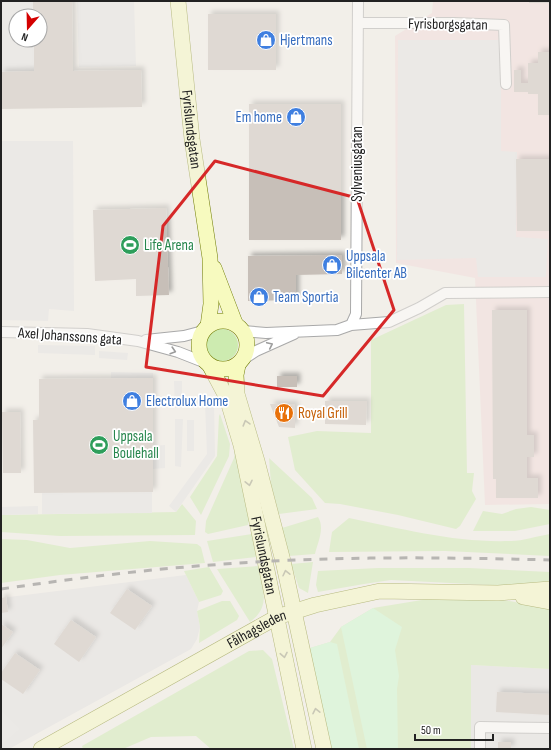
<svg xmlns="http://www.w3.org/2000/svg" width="551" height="750" font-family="'Sofia Sans Condensed',sans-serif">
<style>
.residential{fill:#e0dfdf}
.commercial{fill:#f2dad9}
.grass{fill:#cdebb0}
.park{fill:#c8facc}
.parking{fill:#e2e2e2}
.building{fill:#c7bfb8;filter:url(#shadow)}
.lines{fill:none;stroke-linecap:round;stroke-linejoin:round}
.street-casing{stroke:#a9a9a9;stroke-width:12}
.secondary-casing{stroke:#707d05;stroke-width:16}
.street{stroke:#fff;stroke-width:10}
.secondary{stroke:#f7fabf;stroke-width:15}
.rail{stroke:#707070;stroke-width:3;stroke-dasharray:8 8;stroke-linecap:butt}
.oneway{stroke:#9c9c9c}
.oneway2{stroke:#979978}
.marked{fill:none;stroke:#d62828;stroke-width:3;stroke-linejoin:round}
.labels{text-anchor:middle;stroke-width:3.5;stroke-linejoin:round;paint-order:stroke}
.street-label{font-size:15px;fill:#222;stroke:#fff}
.shop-label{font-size:15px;fill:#366cbe;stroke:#fff;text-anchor:start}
.leisure-label{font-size:15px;fill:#27864d;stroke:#fff;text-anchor:start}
.food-label{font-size:15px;fill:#c56008;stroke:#fff;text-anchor:start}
</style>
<defs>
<filter id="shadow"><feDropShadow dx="3.5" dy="-3.5" stdDeviation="2" flood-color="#0004"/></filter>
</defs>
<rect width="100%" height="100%" fill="#f2efe9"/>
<!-- residential -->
<path class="residential" d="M186,575l13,27 -2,9 3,16 -3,12 -6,10 -182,100h-7l-1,-2v-149z
M471,665l79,4v80h-79z"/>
<!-- commercial -->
<path class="commercial" d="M433,1h117v503l-65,1 -10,-227 -79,-15 -1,-227 37,-23z"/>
<!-- grass -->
<path class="grass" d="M464,304l3,169h7l-2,18 4,8 -16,27 -4,3 -58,-14 -58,-11 -15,-1 -30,-33 -7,-33 29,-6 54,2v-93l75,-35z
M206 345a16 16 0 1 1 32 0a16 16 0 1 1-32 0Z
M220,414l10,30 -1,12 -28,59 -11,-18 27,-41 2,-40z
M236,444l14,72 -2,9 -40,9 -3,-2 1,-11 28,-63z
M269,458l43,40 5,11 -38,5 -8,-30z
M182,504l14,17 -1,14 -135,1 -59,-4v-17l175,-3z
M531,507l19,3v14l-35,7h-42l10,-20 19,3 14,-5z
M318,517c7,11 0,25 -3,37l-26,2 -7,-28z
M349,518c54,11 107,25 162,23 12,0 26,-5 39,-7v22l-105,-5 -116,1 3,-20z
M252,534l4,23 -43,5 -6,-21z
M1,539l26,1 43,8 80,-7 47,3 4,3 4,16 -145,12 -59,8z
M313,562l-5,31 -9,-5 -8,-24z
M258,566c4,22 14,40 -8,56l-33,-53z
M209,567l14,24 -2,4 -22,7 -15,-31z
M378,568h91l81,4v16l-159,-8 -27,4 -46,8 -2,-7 2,-14z
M434,598l63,1 53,9v61l-79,-4v84h-140l-21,-101 20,-6 11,-15 32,-19z
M222,601h8l9,15 -2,4 -38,23 1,-16 -3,-16z
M263,650l9,9 22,90h-83l-15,-13 -45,1 -28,12h-40l-1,-3 167,-95z"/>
<!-- park -->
<path class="park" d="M373,608l29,19 -7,23 4,26 -2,13 1,60h-31l-26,-122z
M330,642l7,2 22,105h-29l-20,-101z"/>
<!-- parking -->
<path class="parking" d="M1,1h32v15h-17v24h18v31l-33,1z
M77,1h57l2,65 -57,1z
M398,40h103v111l16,1 -1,85 32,2 -2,38h-68l-2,-19 -79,2z
M1,141h72l1,170 -25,-2 -1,12 -47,-1z
M38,345l57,1v9l-57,-2z
M99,351l29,2 -1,7 -28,-2z
M111,372l42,1v5h-42z
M174,381h8v27h-7z
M205,403l9,1 1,52 -39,56 -7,-6 38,-52z
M183,419l-2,48 -6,-1v-47z
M187,420h7v31h-7z
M165,445v23l-12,1v-23z
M152,492v21l-110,1v-21z
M38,506v8l-37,1v-8z
M1,710l19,19 -19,16z"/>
<!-- building -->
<path class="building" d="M33,1h39l1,70 68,-1 1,37 -141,2v-37l33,-1v-31h6v-24h-7z
M529,1h21v2h-21z
M208,14h68v56h-68z
M538,52h12v63h-12v-21h-10v-2h-14v-22h7v13h7v-20h10z
M249,104h92v136h-92z
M516,159h34v72h-33z
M166,208l3,87 -33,1v-17l-41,2 -2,-71z
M342,255v19l-46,1v25l-48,1v-45z
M492,310h35v125h7v22h-7v21h11v20h-42v-19h-3z
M277,376h20v11h-20z
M153,378v114l-119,1 -1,-73h6v-41z
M325,401h42l-1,24 -41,-1z
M270,404h25v24l-16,-1z
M2,412h18l1,61h-18z
M127,589l25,17 -17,24 -25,-17z
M6,597l2,15 -7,1v-15z
M71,620l25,17 -17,25 -25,-18z
M1,624l12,8 -12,17z
M15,653l25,17 -17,24 -22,-15v-6z
M497,692l53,2v21l-54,-3z
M498,742h13v7h-13z"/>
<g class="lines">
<defs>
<path id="street" d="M358,23h96l50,2 2,59
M351,325l38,-3 30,-14 26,-15 105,-1
M243,331l23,2 71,-3 14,-5 5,-11 2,-313
M1,332l86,2 51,7 40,11 28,11
M146,340l38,-4 19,-5
M242,360l14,-9 38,-17
M480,749v-22l70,1"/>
<g id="secondary">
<path id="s1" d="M178,1l14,138 18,119 1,46 -3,22"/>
<path d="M214,268l21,55"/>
<circle cx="223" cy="345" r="24"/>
<path d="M238,365l-2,10 1,19 20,67 26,100 41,188"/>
<path id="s2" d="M210,366l17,32 14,47 63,304"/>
<path d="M523,597l27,5"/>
<path id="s3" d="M41,749l236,-132 38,-12 65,-14 118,2 52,-4"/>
</g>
</defs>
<!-- street casing -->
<use href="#street" class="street-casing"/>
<!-- secondary casing -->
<use href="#secondary" class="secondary-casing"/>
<!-- street -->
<use href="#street" class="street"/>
<!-- secondary -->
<use href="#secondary" class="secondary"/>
<!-- rail -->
<path class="rail" d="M1,589c70,-10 140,-19 210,-24 113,-9 226,-8 339,-5"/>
</g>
<!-- one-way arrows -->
<defs><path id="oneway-chevron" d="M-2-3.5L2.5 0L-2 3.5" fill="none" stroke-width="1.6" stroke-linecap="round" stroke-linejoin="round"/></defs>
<g class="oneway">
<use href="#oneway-chevron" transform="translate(270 345) rotate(-25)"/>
<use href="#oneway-chevron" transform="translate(173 351) rotate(17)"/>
</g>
<g class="oneway2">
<use href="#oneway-chevron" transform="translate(246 423) rotate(-106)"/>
<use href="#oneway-chevron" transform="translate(249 483) rotate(78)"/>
<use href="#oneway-chevron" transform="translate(286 573) rotate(-103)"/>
<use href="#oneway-chevron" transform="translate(284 655) rotate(79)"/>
<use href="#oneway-chevron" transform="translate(316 711) rotate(-102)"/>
</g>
<!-- marked area -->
<path d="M0 0H551V750H0ZM215,161l142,37 37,112 -71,86 -177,-29 17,-141z" fill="#f2efe9" fill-opacity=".55" fill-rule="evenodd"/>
<path class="marked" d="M215,161l142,37 37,112 -71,86 -177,-29 17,-141z"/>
<!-- icons -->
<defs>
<symbol id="shop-disc" viewBox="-11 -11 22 22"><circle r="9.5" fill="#3f7fe0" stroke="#fff"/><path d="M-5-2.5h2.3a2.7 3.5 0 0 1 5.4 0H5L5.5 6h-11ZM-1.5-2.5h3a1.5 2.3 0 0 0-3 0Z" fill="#fff"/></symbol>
<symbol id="stadium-disc" viewBox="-11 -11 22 22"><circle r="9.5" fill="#2e9e5b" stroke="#fff"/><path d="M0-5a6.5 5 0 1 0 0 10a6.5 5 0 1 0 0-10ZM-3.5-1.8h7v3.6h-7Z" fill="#fff"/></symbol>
<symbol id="restaurant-disc" viewBox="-11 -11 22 22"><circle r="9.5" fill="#e8710a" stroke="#fff"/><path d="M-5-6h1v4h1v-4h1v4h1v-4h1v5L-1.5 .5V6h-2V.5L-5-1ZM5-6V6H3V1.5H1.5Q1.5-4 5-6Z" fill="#fff"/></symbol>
</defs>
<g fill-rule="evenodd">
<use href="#shop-disc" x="255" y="29" width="22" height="22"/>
<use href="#shop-disc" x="285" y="106" width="22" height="22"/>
<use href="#stadium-disc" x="119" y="234" width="22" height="22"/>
<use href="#shop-disc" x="321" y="254" width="22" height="22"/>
<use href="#shop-disc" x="248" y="286" width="22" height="22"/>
<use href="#shop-disc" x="121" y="390" width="22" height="22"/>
<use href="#restaurant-disc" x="273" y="402" width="22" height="22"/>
<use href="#stadium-disc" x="88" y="434" width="22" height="22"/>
</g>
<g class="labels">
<!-- street labels -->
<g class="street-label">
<text transform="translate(448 24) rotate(1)" y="5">Fyrisborgsgatan</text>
<text dy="5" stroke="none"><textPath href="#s1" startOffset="129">Fyrislundsgatan</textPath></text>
<text transform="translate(357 164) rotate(-90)" y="5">Sylveniusgatan</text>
<text transform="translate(70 336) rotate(4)" y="5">Axel Johanssons gata</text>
<text dy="5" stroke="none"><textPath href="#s2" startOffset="198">Fyrislundsgatan</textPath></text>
<text dy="5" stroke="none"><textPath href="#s3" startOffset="247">Fålhagsleden</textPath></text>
</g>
<!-- shop labels -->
<g class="shop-label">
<text x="280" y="45">Hjertmans</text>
<text x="282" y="122" text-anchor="end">Em home</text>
<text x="346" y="261">Uppsala<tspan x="346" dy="17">Bilcenter AB</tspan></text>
<text x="273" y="302">Team Sportia</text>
<text x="146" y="406">Electrolux Home</text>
</g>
<!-- leisure labels -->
<g class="leisure-label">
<text x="144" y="250">Life Arena</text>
<text x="113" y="441">Uppsala<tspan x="113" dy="17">Boulehall</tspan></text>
</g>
<!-- food labels -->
<g class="food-label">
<text x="298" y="418">Royal Grill</text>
</g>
</g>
<!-- border -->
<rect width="551" height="750" fill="none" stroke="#222222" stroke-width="4"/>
<!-- north arrow -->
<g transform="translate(28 28) rotate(200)"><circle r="19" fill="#ffffff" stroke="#a7a7a7"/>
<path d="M0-3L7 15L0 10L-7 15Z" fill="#d40000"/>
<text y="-6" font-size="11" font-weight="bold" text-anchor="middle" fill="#222222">N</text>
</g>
<!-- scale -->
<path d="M415 734v6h78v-6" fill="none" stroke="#222222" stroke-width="2"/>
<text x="421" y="734" font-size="12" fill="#222222" stroke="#ffffff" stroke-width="3" paint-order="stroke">50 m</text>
</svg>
